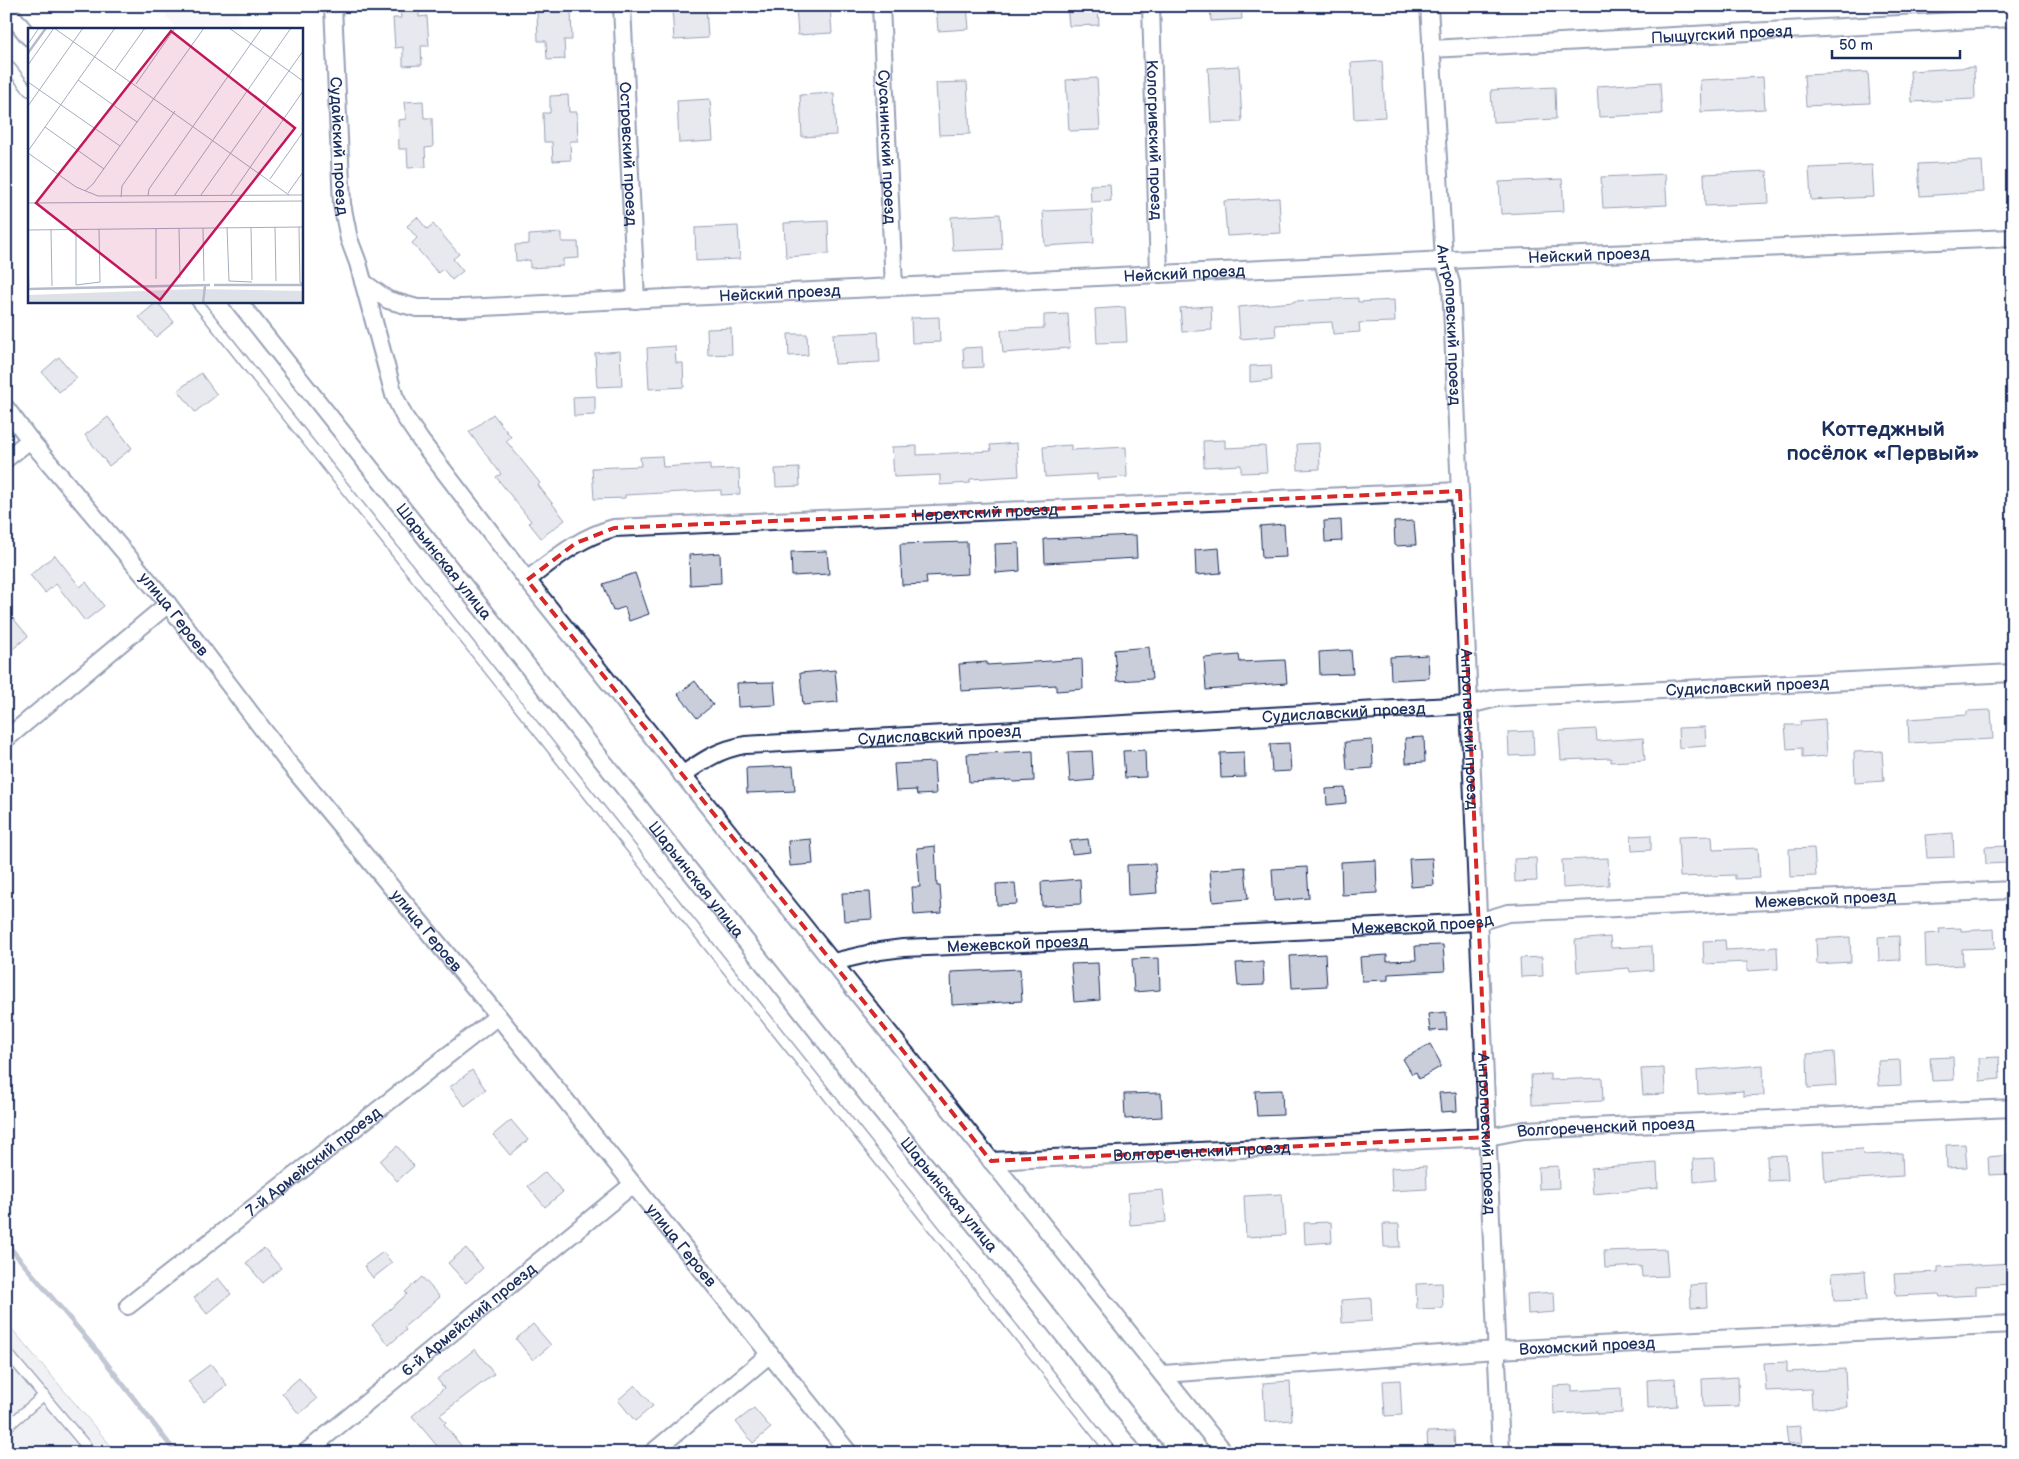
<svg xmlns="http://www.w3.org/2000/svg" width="2019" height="1459" font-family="'Balsamiq Sans',sans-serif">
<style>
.built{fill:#eff0f4}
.green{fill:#dee1e7;stroke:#7c88a2}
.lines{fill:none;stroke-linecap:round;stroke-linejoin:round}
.stream{stroke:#77839f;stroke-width:5}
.building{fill:#caceda;stroke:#1b2f5e}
.lane-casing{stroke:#1b2f5e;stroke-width:12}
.street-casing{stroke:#1b2f5e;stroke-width:20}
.lane{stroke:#fff;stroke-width:9}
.street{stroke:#fff;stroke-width:16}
.marked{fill:none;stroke:#d62828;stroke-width:4;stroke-dasharray:10 6;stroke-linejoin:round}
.labels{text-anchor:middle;stroke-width:4;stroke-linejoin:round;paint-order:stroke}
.street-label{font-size:16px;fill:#1b2f5e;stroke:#fff}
.district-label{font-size:21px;font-weight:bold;fill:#1b2f5e;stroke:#fff}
.inset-river{fill:none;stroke:#b5bbca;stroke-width:2.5}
.inset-road{fill:none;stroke:#a4acbf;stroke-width:1}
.view{fill:#c2185b;fill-opacity:0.15;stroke:#c2185b;stroke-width:2.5}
.inset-edge{fill:none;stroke:#1b2f5e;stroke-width:2.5}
</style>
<rect width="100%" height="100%" fill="#fff"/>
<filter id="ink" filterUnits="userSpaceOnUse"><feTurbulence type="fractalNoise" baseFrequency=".02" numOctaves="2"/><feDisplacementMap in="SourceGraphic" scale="10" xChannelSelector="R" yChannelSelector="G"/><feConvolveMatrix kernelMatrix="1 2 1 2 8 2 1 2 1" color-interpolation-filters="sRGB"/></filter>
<g filter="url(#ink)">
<!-- built -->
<path class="built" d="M159,6h79l1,23h-63z"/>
<!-- green -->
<path class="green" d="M6,1322l111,131h-111z"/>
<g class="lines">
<!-- stream -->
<path class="stream" d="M6,1243l92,109 78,101"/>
</g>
<!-- building -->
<path class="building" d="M400,6h19v11l8,-1 2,30h-8l1,19 -19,1v-19l-8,1 -2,-30h8z
M544,6h19v5l8,-1 1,30h-8l1,19 -18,1 -1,-19h-8l-1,-29 7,-1z
M672,6h34l2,32 -34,2z
M796,6h34l2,27 -34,2z
M936,6h31l2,23 -31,2z
M1067,6h31l1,19 -30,1z
M1210,6h31l1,13 -31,2z
M1382,61l3,56 -31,2 -3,-56z
M1239,66l3,56 -31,1 -3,-55z
M1974,67l1,32 -63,3 -2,-31z
M1868,72l2,31 -64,3 -2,-31z
M1763,77l2,32 -64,3 -1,-32z
M1097,78l3,52 -31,1 -3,-51z
M967,82l3,52 -31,1 -3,-52z
M1660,82l2,32 -63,3 -2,-31z
M1555,87l1,32 -63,3 -2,-32z
M834,93l2,42 -34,2 -2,-42z
M568,95l1,17h8l1,29h-8l1,19 -18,1 -1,-19h-8l-1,-29h7v-17z
M710,99l3,42 -34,2 -2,-42z
M423,101l1,17h8l1,29 -8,1 1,19 -18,1 -1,-19h-8l-1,-29 8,-1 -2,-17z
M1982,161l2,31 -64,4 -2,-32z
M1872,165l2,32 -63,3 -2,-32z
M1767,171l2,32 -64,3 -1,-32z
M1665,174l2,31 -64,3 -2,-31z
M1562,179l2,32 -63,3 -2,-32z
M1110,184l1,17 -20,1 -1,-17z
M1279,198l2,35 -54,3 -3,-35z
M1092,209l2,34 -49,3 -2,-35z
M1000,214l2,35 -49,2 -2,-34z
M417,217l10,12 6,-5 26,30 -6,5 10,12 -11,9 -9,-11 -5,4 -26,-30 5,-5 -10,-12z
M828,221l1,33 -43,3 -2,-34z
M738,226l2,33 -44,2 -1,-33z
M562,233v9h16l1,16 -16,1v7l-33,2v-8l-14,1 -1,-16 14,-1v-9z
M1358,298v4l36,-2 1,22 -36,1 1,9 -27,2 -1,-12 -57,3 1,11 -36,3 -2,-32 56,-5v-1z
M157,302l17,20 -18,15 -17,-20z
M1211,306l1,24 -30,2 -2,-24z
M1125,307l2,35 -30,1 -2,-34z
M1068,314l2,34 -67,5 -2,-23 43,-2v-13z
M939,317l1,25 -28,1 -1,-25z
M731,328l1,26 -24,1 -1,-26z
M878,332l2,30 -45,2 -2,-30z
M788,334h19l1,21 -19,1z
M675,346l1,17h7l1,24 -35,2 -2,-41z
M982,347l1,20 -19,1 -1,-20z
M620,351l2,35 -25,1 -2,-34z
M59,357l18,21 -18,14 -17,-20z
M1271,365l1,15 -22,2v-16z
M201,373l16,22 -22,17 -17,-22z
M595,396v19l-21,1 -1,-19z
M493,414l18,23 -5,4 34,42 -2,2 27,35 -24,18 -12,-15 2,-2 -35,-44 5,-3 -32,-42z
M108,417l24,31 -23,18 -24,-31z
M1225,440v8l40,-2 2,26 -26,1v-8l-37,2 -1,-26z
M1017,443l2,33 -49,3v4l-30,2v-10l-46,2 -2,-30 25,-1v9l74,-4 -1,-6z
M1319,443l1,26 -22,1 -1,-26z
M1071,445v5l55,-3 1,30 -30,2v-5l-52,3 -2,-30z
M662,456l1,11 47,-3v6l29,-1 1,25 -19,1v-5l-96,5v3l-31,1 -2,-31 49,-2 -1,-9z
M799,468l1,18 -24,1 -1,-18z
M1341,520l1,21 -17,1 -1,-21z
M1414,521l2,24 -21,1 -1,-24z
M1284,524l2,33 -24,1 -2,-32z
M1136,535l1,23 -92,5 -1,-24z
M967,542l1,32 -42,2 1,8 -25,1 -2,-41z
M1019,543l1,28 -24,2 -1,-29z
M1219,548l2,25 -25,2 -1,-25z
M827,551l2,23 -37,2 -1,-24z
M720,553l1,30 -31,2 -1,-30z
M55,555l25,32 6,-5 18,24 -19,15 -29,-37 -11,9 -15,-18z
M635,573l14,41 -20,7 -4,-14 -12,4 -10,-27z
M6,610l22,26 -15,13 -7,-7z
M1149,647l3,32 -35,2 -3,-31z
M1351,650l2,24 -33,1 -1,-23z
M1239,655l1,7 45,-2 2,23 -45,3v1l-36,3 -2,-32z
M1428,655l1,23 -38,2 -1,-23z
M1082,659l1,30 -27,2v-6l-95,6 -2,-27 28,-2v3z
M835,670l3,32 -35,3 -3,-32z
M695,681l18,24 -16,13 -19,-24z
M774,682l2,23 -38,2 -1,-24z
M1991,710l2,29 -84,4 -1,-24 59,-4v-4z
M1825,719l2,37 -25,2v-10l-15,1 -2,-24h16l-1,-4z
M1705,727l1,19 -27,2 -1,-20z
M1596,729l1,12 46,-3 2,22 -34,2v-4l-50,2 -2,-29z
M1533,731l1,24 -25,1 -1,-24z
M1424,737l1,25 -19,1 -1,-25z
M1372,740l1,28 -26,2 -2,-28z
M1289,743l2,28 -19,1 -2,-28z
M1145,750l1,27 -21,1 -2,-27z
M1033,751l1,30 -21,1 -1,-2 -43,2 -2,-28z
M1092,751l2,29 -24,2 -2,-30z
M1882,751l2,30 -29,2 -1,-31z
M1244,752l1,25 -24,1 -1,-25z
M934,762l2,32 -19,1 -1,-5 -20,1 -2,-27z
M793,766l2,25 -48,2 -1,-25z
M1345,788l1,15 -19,2 -1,-16z
M1953,833l1,24 -27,1 -2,-23z
M1651,835v15l-19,1 -1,-15z
M1712,836l1,14 45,-2 2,30 -25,1v-4l-55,2 -2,-40z
M811,839l2,25 -23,2 -2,-25z
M1088,839l2,13 -18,2 -2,-13z
M935,846l2,40h3l2,27 -28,2 -2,-28h8l-3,-39z
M2007,846l1,17 -22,1 -1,-17z
M1814,848l2,28 -26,1 -1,-28z
M1432,858l2,27 -23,2 -2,-28z
M1536,858l1,23 -22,1 -1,-23z
M1608,858l1,27 -46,3 -1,-28z
M1376,860l1,33 -35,2 -1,-33z
M1155,864l2,29 -29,2 -1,-30z
M1245,867l3,32 -35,3 -3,-32z
M1307,867l2,31 -35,3 -2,-32z
M1080,879l1,25 -39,2 -1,-24z
M1015,883l2,21 -20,1 -1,-21z
M870,892l2,27 -28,2 -2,-28z
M1961,928v3l33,-2 1,19 -33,1 1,16 -37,2 -1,-33 15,-1 -1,-4z
M1899,936l1,24 -21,1 -1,-24z
M1610,937l1,11 41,-2 1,24 -23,2 -1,-4 -52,4 -2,-32z
M1850,937l1,25 -34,2 -1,-25z
M1725,940l1,10 51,-3 1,22 -31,2v-9l-43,2 -1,-23z
M1443,945l2,26 -57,3v6l-26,1 -2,-24 27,-2v6l29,-1 -1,-14z
M1325,954l2,32 -35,2 -2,-32z
M1542,957l1,19 -22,1 -1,-19z
M1159,958l1,32 -26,2 -2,-33z
M1263,962l1,23 -26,1 -2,-23z
M1098,963l2,37 -26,2 -3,-38z
M1020,969l2,32 -70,4 -1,-33z
M1446,1012l1,18 -17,1 -2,-17z
M1430,1044l10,18v5l-21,12 -3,-7 -4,2 -9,-15z
M1834,1052l2,34 -28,2 -1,-34z
M1953,1057l1,23 -22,1 -2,-23z
M1999,1057l1,22 -20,2 -1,-23z
M1900,1060l1,25 -22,1 -1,-25z
M1763,1065l1,30 -21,1v-5l-45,3 -1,-24z
M1664,1068l1,26 -22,1 -2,-26z
M472,1070l14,20 -21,16 -15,-19z
M1550,1074v6l52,-2 1,23 -71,4 -1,-30z
M1282,1090l1,25 -26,1 -2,-25z
M1456,1092l1,19 -16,1 -2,-19z
M1161,1093l1,24 -37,2 -1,-25z
M511,1120l17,20 -18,15 -17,-20z
M1965,1144l2,23 -20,1 -1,-23z
M397,1146l17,20 -17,15 -17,-20z
M1862,1149l1,6 39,-2 1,23 -78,5 -2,-30z
M1786,1155l2,25 -20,1 -1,-25z
M2008,1155l1,19 -20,1 -1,-18z
M1714,1158l1,22 -21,2 -1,-23z
M1657,1163l1,25 -65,6 -2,-26z
M1426,1166l1,23 -35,2 -1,-23z
M1558,1166l1,22 -20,1 -1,-22z
M545,1172l18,20 -18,15 -17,-21z
M1163,1190l3,32 -36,3 -2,-32z
M1282,1194l3,41 -39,2 -2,-41z
M1331,1222l1,20 -27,2 -1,-21z
M1383,1224h16l1,23h-16z
M264,1248l17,20 -18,15 -17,-20z
M466,1248l17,20 -17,15 -18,-20z
M1666,1249l2,27 -26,1 -1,-11 -36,2 -1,-17z
M383,1252l9,11 -19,15 -9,-12z
M2013,1263v21l-37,2v9l-36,2 -1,-3 -43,2 -2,-22 44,-2v-5z
M1865,1271l2,29 -33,1 -2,-28z
M422,1277l18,20 -36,30 2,3 -17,15 -17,-20 35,-31 -2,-2z
M218,1278l13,16 -24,20 -13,-16z
M1442,1283l1,25 -26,1 -1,-25z
M1706,1284l1,23 -16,1 -1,-23z
M1554,1292l1,20 -27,2 -1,-20z
M1371,1298l1,23 -30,2 -1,-23z
M533,1324l18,21 -18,15 -17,-21z
M475,1349l19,25 -54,41 6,7 -2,2 23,29h-24l-31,-37 32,-28 -7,-9z
M1787,1362v10l58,-3 2,38 -35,1 -1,-19 -45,2 -2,-28z
M211,1364l16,21 -23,17 -16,-21z
M1738,1377l1,29 -36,1 -1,-28z
M299,1378l18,21 -18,15 -17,-21z
M1675,1378l2,28 -29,2 -1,-28z
M1400,1380l2,35 -17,1 -2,-35z
M1290,1381l2,39 -27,2 -2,-39z
M635,1385l18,21 -18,15 -17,-21z
M1572,1385v6l49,-3 1,25 -25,1v-2l-43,2 -1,-28z
M754,1408l17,20 -18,15 -17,-21z
M1800,1426l2,17 -14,1 -2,-17z
M1454,1431l1,22h-27l-1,-21z"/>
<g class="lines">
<defs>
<path id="lane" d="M6,62l23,29
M196,301l916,1152
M6,1351l86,102
M6,1428l38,-33"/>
<g id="street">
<path id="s1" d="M333,6l9,198 7,35 9,24 36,132 10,21 17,25 106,139 698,873"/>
<path id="s2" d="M622,6l14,294"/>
<path id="s3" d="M881,6l13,281"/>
<path id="s4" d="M1151,6l8,268"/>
<path id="s5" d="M1429,6l15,254 7,23 50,1170"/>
<path d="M6,8l23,29"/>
<path id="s6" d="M1431,49l582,-31"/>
<path id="s7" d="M363,282l25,18 29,8h46l963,-47 587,-23"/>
<path id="s8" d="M238,301l633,798 136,165 150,189"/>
<path id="s9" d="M6,408l24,32 138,164 118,156 212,256 351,437"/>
<path d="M6,459l24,-19"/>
<path id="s10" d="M527,580c29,-22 51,-42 87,-52l846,-37"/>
<path d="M6,739l162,-135"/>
<path id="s11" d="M682,775c22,-15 36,-25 63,-30l724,-40 28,-7 516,-25"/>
<path id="s12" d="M833,962l47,-11 23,-3 289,-12 286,-14 30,-9 505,-23"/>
<path id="s13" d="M991,1161l497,-24 36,-7 489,-22"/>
<path id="s14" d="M128,1306l370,-290"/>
<path id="s15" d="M1163,1374l334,-24 516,-26"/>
<path id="s16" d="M305,1453l327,-268"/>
<path d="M652,1453l118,-99"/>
</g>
</defs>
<!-- lane casing -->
<use href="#lane" class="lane-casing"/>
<!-- street casing -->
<use href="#street" class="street-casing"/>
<!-- lane -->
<use href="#lane" class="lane"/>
<!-- street -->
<use href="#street" class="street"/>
</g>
</g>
<!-- marked area -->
<path d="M0 0H2019V1459H0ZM1460,491l28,646 -497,24 -464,-581 49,-37 38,-15z" fill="#fff" fill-opacity=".55" fill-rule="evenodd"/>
<path class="marked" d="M1460,491l28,646 -497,24 -464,-581 49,-37 38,-15z"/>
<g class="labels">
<!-- street labels -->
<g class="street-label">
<text dy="6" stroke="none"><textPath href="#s6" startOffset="291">Пыщугский проезд</textPath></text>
<text dy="6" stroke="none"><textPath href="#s4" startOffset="134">Кологривский проезд</textPath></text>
<text dy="6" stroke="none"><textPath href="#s1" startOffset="140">Судайский проезд</textPath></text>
<text dy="6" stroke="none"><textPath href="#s3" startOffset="141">Сусанинский проезд</textPath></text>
<text dy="6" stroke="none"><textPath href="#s2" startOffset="148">Островский проезд</textPath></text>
<text dy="6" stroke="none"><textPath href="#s7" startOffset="1234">Нейский проезд</textPath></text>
<text dy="6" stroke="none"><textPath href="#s7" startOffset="829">Нейский проезд</textPath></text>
<text dy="6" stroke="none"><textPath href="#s7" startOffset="424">Нейский проезд</textPath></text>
<text dy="6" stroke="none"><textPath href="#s5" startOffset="320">Антроповский проезд</textPath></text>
<text dy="6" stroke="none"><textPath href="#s10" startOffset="474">Нерехтский проезд</textPath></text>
<text dy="6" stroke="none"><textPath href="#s8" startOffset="332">Шарьинская улица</textPath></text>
<text dy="6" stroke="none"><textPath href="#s9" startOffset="266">улица Героев</textPath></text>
<text dy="6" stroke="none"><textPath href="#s11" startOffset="1075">Судиславский проезд</textPath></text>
<text dy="6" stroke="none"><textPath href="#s11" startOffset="670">Судиславский проезд</textPath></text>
<text dy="6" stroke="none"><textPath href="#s5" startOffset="725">Антроповский проезд</textPath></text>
<text dy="6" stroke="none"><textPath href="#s11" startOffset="265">Судиславский проезд</textPath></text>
<text dy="6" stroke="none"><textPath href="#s8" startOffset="738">Шарьинская улица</textPath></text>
<text dy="6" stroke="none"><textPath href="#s12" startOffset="996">Межевской проезд</textPath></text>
<text dy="6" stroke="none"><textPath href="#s12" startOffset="591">Межевской проезд</textPath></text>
<text dy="6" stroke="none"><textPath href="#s9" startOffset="671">улица Героев</textPath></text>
<text dy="6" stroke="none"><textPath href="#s12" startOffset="186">Межевской проезд</textPath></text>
<text dy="6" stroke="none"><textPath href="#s13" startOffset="616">Волгореченский проезд</textPath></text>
<text dy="6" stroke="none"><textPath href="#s5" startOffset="1130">Антроповский проезд</textPath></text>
<text dy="6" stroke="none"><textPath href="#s13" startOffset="211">Волгореченский проезд</textPath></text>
<text dy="6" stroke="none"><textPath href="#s14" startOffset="235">7-й Армейский проезд</textPath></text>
<text dy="6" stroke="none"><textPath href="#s8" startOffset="1142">Шарьинская улица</textPath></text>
<text dy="6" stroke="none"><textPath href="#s9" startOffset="1076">улица Героев</textPath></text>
<text dy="6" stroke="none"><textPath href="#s16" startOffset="211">6-й Армейский проезд</textPath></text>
<text dy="6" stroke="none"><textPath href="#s15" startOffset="425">Вохомский проезд</textPath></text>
</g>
<!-- district labels -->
<g class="district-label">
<text x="1883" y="436">Коттеджный<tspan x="1883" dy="24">посёлок «Первый»</tspan></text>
</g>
</g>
<!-- overview -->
<g transform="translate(28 28)">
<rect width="275" height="275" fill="#fff"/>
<path d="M169,261l106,2v12h-275v-8z" fill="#dee1e7"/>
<path class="inset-river" d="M0,25l18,-25M186,257h89M0,261l182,-4M175,275l2,-17"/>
<path class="inset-road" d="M26,0l235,167M201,0l74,53M0,16l11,-16M0,37l26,-37M87,42l30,-42M50,52l59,42M0,54l92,64M108,56l39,-56M0,78l55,-78M17,99l59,42M0,123l87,-123M0,125l48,34 22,9 205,-1M242,151l33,-47M57,163l8,-7 111,-156M260,165l15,-21M173,167l102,-144M203,167l72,-104M120,168l1,-7 113,-161M146,168l117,-168M93,169l1,-11 53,-75M0,175l275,-2M199,199l2,54 23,1M223,199l1,53M247,199l1,54M271,199l1,56h3M128,200v51M151,200l1,50M175,200l1,53M23,201l1,57M0,202l275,-3M48,202v55l24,-3 -1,-53M0,234l1,25"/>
<path class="view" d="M143,3l124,97 -135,172 -124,-97z"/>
<rect width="275" height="275" class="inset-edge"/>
</g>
<!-- margin -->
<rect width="2019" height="1459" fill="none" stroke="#fff" stroke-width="25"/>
<rect x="12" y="12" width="1994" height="1434" fill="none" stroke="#1b2f5e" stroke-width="2" filter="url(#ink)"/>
<!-- scale -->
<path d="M1832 50v8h128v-8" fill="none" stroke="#1b2f5e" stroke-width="2.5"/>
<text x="1839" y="50" font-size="15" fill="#1b2f5e" stroke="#ffffff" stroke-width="4" paint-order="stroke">50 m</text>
</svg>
